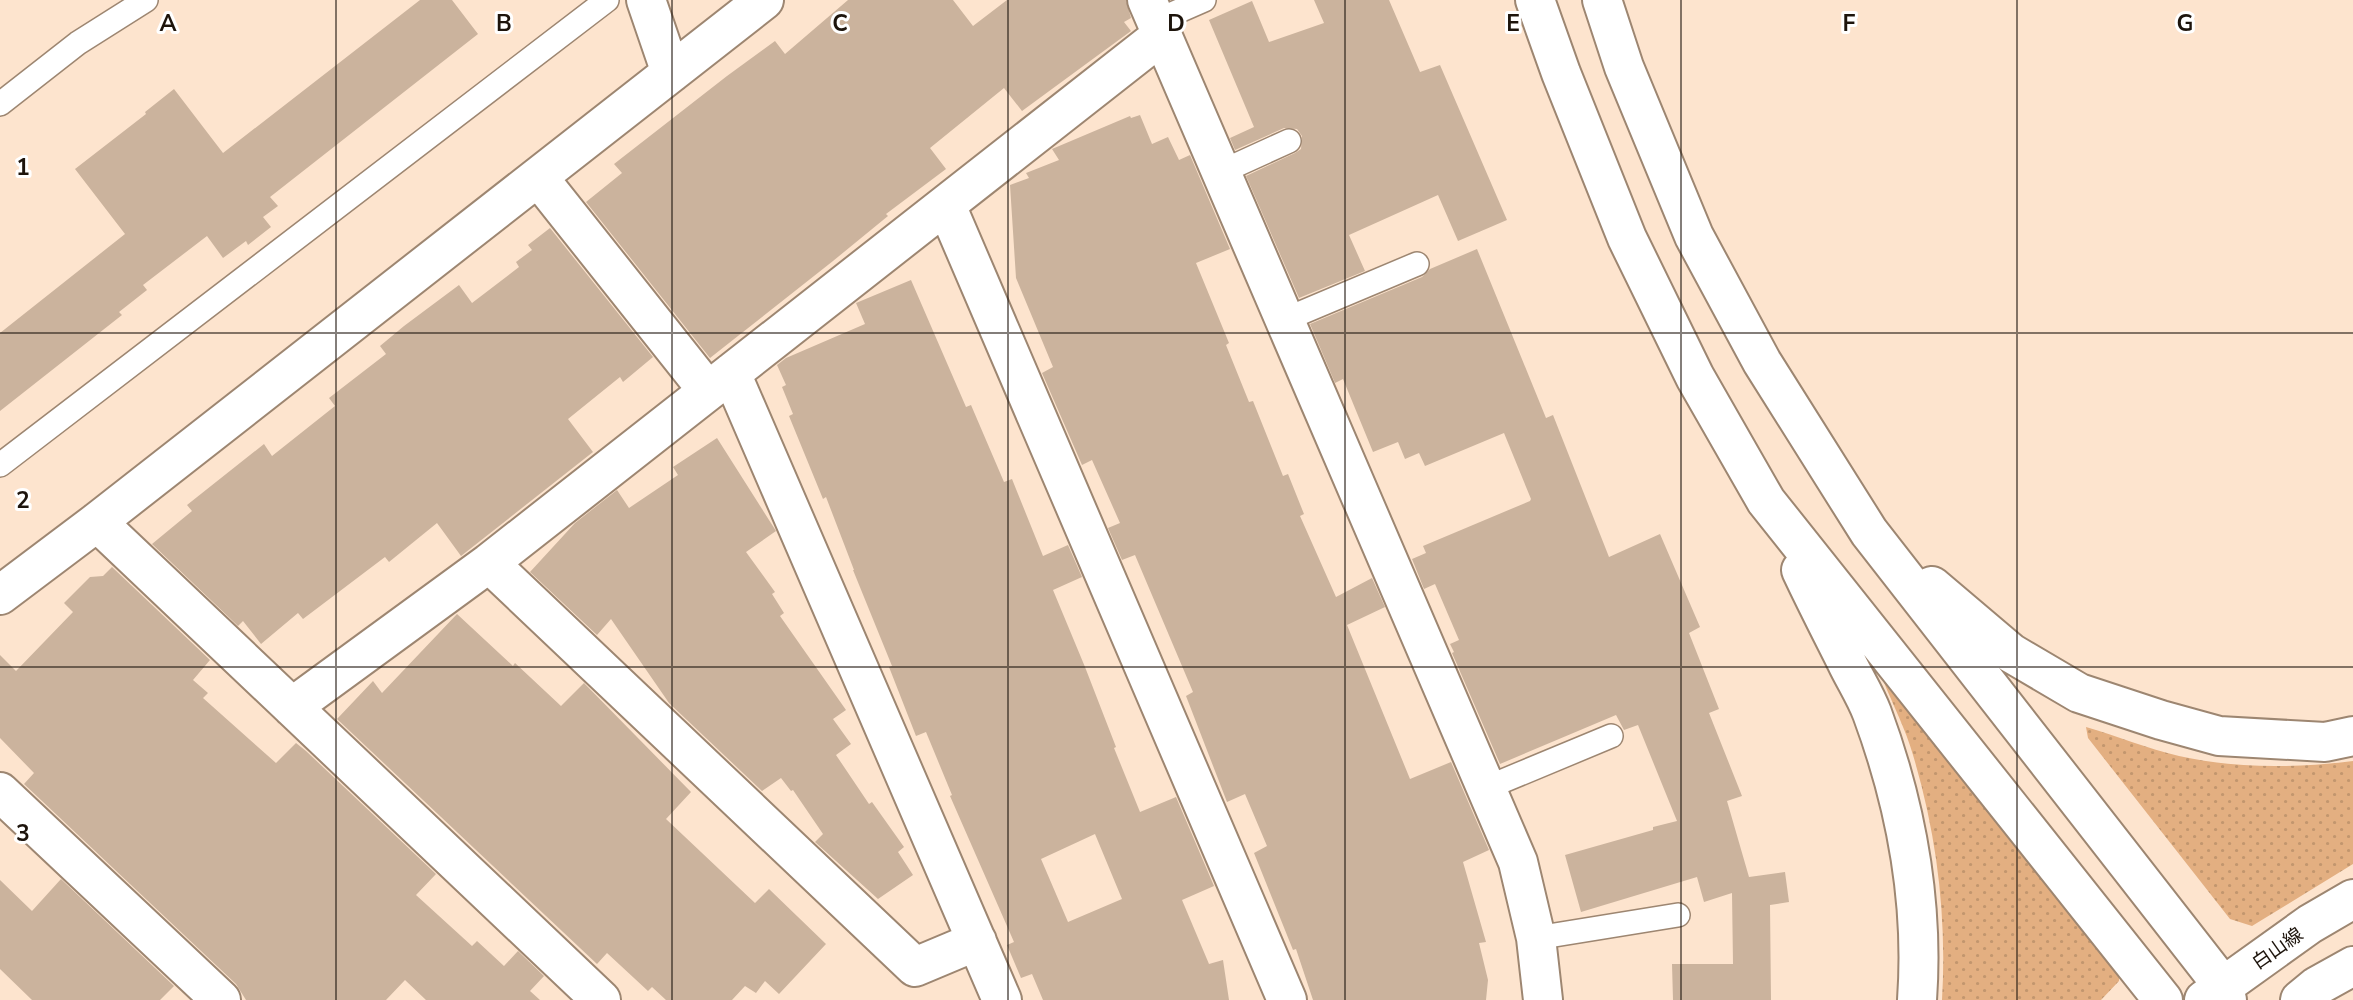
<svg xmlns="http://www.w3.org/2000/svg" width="2353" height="1000" font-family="'Nunito Sans','Noto Sans JP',sans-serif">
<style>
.grass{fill:url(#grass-dots)}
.building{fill:#cbb39d;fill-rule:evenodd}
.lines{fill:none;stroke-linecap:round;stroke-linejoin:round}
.lane-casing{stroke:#9d8671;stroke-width:26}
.street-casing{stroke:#9d8671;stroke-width:42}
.secondary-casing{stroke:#9d8671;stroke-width:42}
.lane{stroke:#fff;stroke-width:23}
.street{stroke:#fff;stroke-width:38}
.secondary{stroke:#fff;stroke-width:38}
.grid{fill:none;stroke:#1d140c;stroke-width:2;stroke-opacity:0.55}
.labels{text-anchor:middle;stroke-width:6;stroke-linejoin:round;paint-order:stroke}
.street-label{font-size:19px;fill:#1d140c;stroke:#fff}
.grid-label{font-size:23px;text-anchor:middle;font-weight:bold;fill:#1d140c;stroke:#fff;stroke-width:6;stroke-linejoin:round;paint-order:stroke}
</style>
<defs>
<pattern id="grass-dots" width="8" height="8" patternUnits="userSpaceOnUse" patternTransform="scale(1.75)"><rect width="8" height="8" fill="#e3af81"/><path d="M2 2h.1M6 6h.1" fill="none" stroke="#c2966e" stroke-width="1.8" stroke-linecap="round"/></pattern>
</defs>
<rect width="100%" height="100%" fill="#fde4ce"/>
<!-- grass -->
<path class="grass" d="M1885,677l234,294v10l-18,19h-159c5,-83 -5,-165 -29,-245 -7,-25 -20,-50 -30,-75z
M2086,727c31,9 62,22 93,29 57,13 117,12 174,5v103l-101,62 -22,-7 -142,-181z"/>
<!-- building -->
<path class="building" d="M420,0h32l26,34 -208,163 8,9 -15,11 8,10 -23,18 -2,-4 -23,17 -16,-22 -64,49 4,5 -28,22 3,3 -122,96v-78l125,-99 -50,-65 71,-55 -1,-2 29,-23 49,64z
M848,0h105l20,26 34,-26h119l5,18 -7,4 7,9 -109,80 -18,-23 -74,60 16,21 -60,45 2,2 -55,45 -123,97 -124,-156 36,-29 -8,-9 113,-88 48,-35 10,13z
M1314,0h75l31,72 20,-7 67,155 -49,21 -20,-46 -89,40 16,36 -66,27 -53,-122 49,-23 6,-4 1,-13 -5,-7 -13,-1 -49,22 -5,-12 24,-11 -45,-107 43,-19 17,41 55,-19z
M1140,115l12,29 16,-7 11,23 11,-5 40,94 -34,14 33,80 -3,2 23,57 4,-1 30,75 5,-2 16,40 -4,2 36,81 36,-19 13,29 -38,18 63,154 41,-17 38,88 -26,12 23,80 -7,1 9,37 -2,20h-173l-17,-51 -3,1 -39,-97 13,-7 -22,-52 -18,8 -41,-106 7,-4 -58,-137 -13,5 -14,-32 12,-5 -28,-63 -10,5 -40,-92 11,-6 -37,-89 -6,-93 19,-7 -3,-5 33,-13 -7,-11 78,-33 1,2z
M550,228l103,129 -30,25 -3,-5 -52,42 25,33 -132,104 -24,-33 -48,39 -4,-5 -82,62 -5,-6 -37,31 -18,-23 -5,5 -86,-82 40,-33 -5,-6 77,-61 8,12 63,-50 -6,-8 57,-44 -6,-8 24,-20 55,-41 13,18 47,-36 -3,-5 16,-12 -4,-5z
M1477,249l69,169 7,-3 56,142 51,-23 40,93 -11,6 30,76 -10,4 33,83 -15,5 22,76 36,-5 4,30 -19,3 1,95h-98l-1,-36h61l-1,-71 -28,9 -7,-25 -116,35 -16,-57 88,-25v-3l24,-6 -39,-96 -14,5 -8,-15 -116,49 -48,-111 2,-1 -4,-8 9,-4 -24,-56 -11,5 -12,-30 14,-6 -3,-7 107,-45 1,-2 -27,-66 -79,33 -6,-13 -14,6 -7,-17 -25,10 -30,-73 -8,4 -25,-59 112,-47 8,-8z
M911,280l55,127 5,-2 33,77 8,-3 31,77 25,-11 14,32 -29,13 32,77 31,80 -2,1 26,64 36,-15 38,89 -32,14 27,64 14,-4 6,40h-186l-11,-26 -11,4 -14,-33 7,-3 -64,-146 2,-1 -26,-63 -10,4 -27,-69 3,-1 -39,-96h1l-28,-73 -3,2 -34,-83 4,-2 -11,-27 4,-2 -9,-20 9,-7 79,-34 -9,-21zM1095,834l27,65 -54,23 -27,-63z
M717,438l59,93 -30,21 29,40 -3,2 12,19 -4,3 66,94 -13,9 18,25 -15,11 33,49 3,-2 32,45 -6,5 15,23 -35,24 -63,-57 8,-8 -30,-44 -2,1 -10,-13 -19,13 -93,-88 -58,-84 -14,16 -67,-63 45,-49 42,-33 12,18 49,-33 -5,-8z
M112,567l98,93 -17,20 15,13 -5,5 73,65 20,-20 10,8 130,123 -20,21 56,51 5,-5 27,25 14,-15 26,25 -14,15 10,9h-114l-21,-20 -19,20h-140l-10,-16 -212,-200 10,-11 -34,-35v-83l16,16 57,-59 -9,-9 26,-26 13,-1z
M457,614l56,52 2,-3 46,43 23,-23 107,109 -25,27 89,84 14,-14 57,55 -47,50 -14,-13 -9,12 -11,-7 -13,14h-66l-14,-13 -4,4 -41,-38 -10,11 -260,-245 36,-38 9,12z
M61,879l113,107 -14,14h-128l-32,-31v-89l32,31z"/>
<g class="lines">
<defs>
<path id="lane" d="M1156,21l48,-21
M0,104l78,-61 68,-43
M1221,172l68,-31
M1284,320l133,-56
M0,465l607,-465
M1486,788l125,-52
M1536,938l142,-23"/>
<path id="street" d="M646,0l25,73
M1147,0l371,862 18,76 7,62
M538,177l170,214
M946,205l341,795
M731,373l271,627
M97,522l504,478
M489,563l426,404 62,-26
M0,595l97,-73 667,-522
M292,707l197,-144 673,-528
M0,792l221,208"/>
<path id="secondary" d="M1535,0l26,73 66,165 68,139 71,124 397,499
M1602,0l22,67 70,169 68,126 107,170 354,454 4,14
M1801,570c15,32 31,63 47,95 8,16 18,32 24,48 34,92 52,189 45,287
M1932,586l79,67 68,40 82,27 58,16 106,6 28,-6
M2204,1000l106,-76 43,-25
M2300,1000l17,-14 36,-20"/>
</defs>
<!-- lane casing -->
<use href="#lane" class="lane-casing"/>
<!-- street casing -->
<use href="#street" class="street-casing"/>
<!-- secondary casing -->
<use href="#secondary" class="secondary-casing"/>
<!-- lane -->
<use href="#lane" class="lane"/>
<!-- street -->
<use href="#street" class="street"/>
<!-- secondary -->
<use href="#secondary" class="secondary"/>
</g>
<!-- grid -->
<path class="grid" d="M336,0v1000M672,0v1000M1008,0v1000M1345,0v1000M1681,0v1000M2017,0v1000M0,333h2353M0,667h2353"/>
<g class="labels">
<!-- street labels -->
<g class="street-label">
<text transform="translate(2277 948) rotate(-35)" y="7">白山線</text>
</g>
</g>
<g class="grid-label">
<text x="168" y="31">A</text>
<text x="504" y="31">B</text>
<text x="840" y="31">C</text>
<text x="1176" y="31">D</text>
<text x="1513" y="31">E</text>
<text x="1849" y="31">F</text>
<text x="2185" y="31">G</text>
<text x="23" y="175">1</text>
<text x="23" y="508">2</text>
<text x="23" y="841">3</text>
</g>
</svg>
